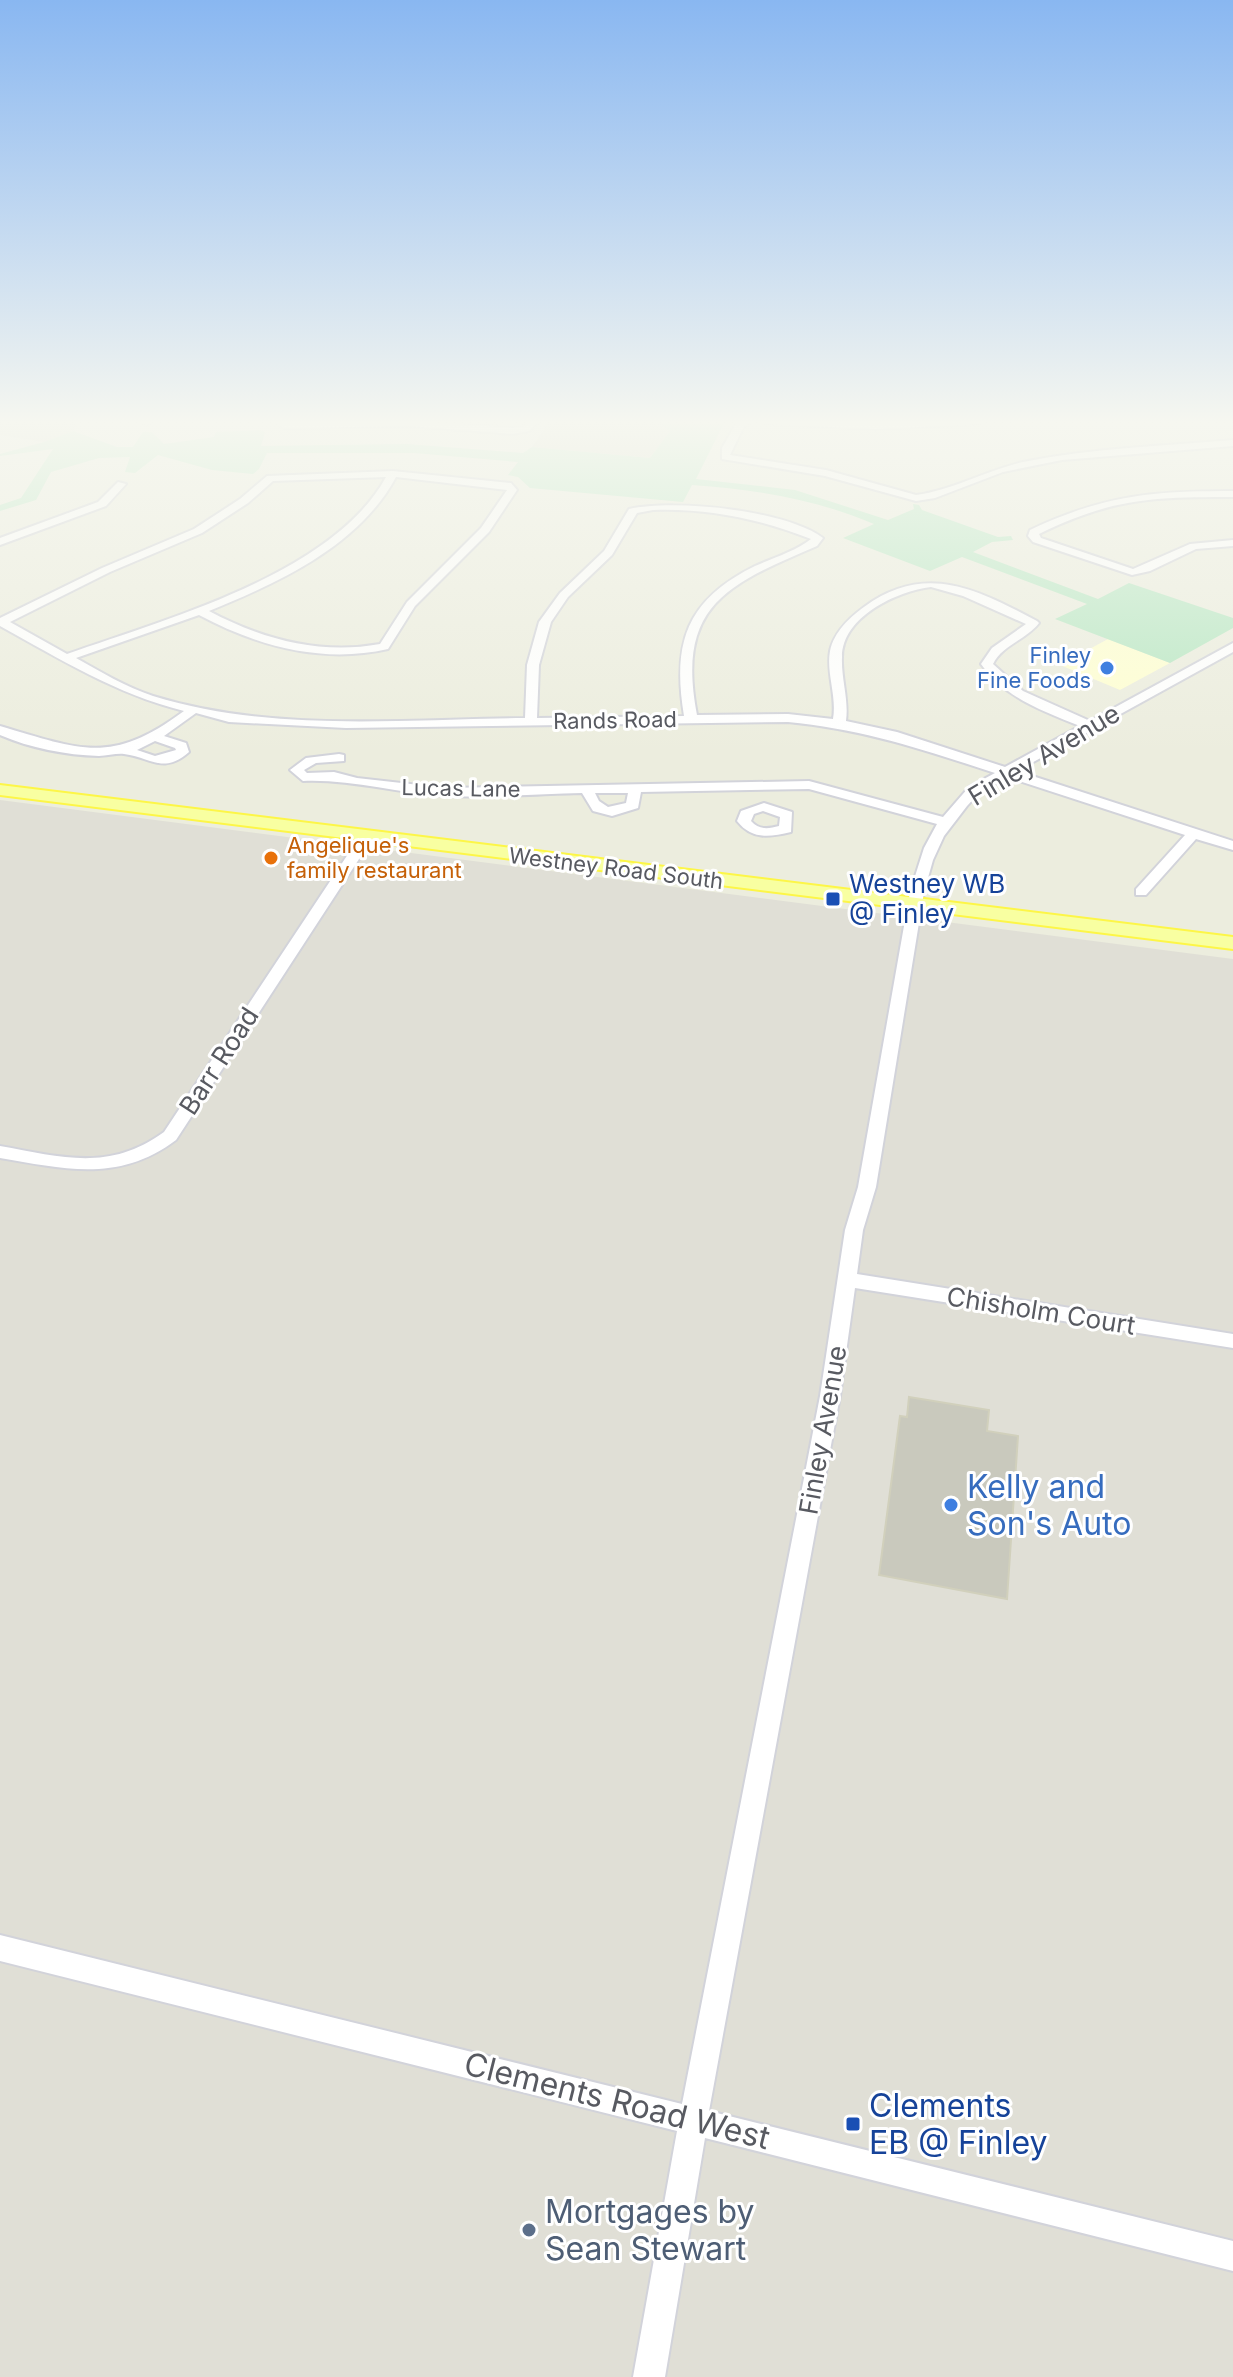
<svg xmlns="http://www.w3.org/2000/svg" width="1233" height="2377" font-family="Inter,sans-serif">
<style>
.commercial{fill:#ffffd1}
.industrial{fill:#e0dfd6}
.education{fill:#dcddcd}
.green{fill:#b8e7c3}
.building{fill:#c9c9bd;stroke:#d1d0bc;stroke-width:2}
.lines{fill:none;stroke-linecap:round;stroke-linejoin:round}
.minor-casing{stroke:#d2d3da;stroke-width:4}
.major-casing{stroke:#fdf647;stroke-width:4}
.minor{fill:#fff;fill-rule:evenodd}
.major{fill:#f8ffa1;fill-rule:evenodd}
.shop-dot{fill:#3f7fe0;stroke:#fff;stroke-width:3}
.food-dot{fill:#e8710a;stroke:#fff;stroke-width:3}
.transit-dot{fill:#1a4fb4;stroke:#fff;stroke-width:3}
.service-dot{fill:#5c6f8a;stroke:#fff;stroke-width:3}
.labels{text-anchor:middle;stroke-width:6;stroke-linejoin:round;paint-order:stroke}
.far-shop-label{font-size:22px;fill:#366cbe;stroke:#fff;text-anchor:end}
.far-street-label{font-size:22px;fill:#585a61;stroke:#fff}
.far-food-label{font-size:22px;fill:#c56008;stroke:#fff;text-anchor:start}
.street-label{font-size:26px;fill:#585a61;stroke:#fff}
.transit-label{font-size:26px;fill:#164399;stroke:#fff;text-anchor:start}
.near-shop-label{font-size:32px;fill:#366cbe;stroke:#fff;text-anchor:start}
.near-street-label{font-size:32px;fill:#585a61;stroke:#fff}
.near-transit-label{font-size:32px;fill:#164399;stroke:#fff;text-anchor:start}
.near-service-label{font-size:32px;fill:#4e5e75;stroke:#fff;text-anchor:start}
</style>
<rect width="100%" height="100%" fill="#ecedde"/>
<!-- commercial -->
<path class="commercial" d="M1108,639l62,24 -50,27 -60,-25z"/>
<!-- industrial -->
<path class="industrial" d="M0,800l1233,159v1418h-1233z"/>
<!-- education -->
<path class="education" d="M0,421h79l-6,10 -29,11 -44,-7z
M550,421h108l12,10 -20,27 -118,-11z"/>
<!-- green -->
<path class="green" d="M658,421h67l-29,58 99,11 93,30 26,-11 -1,-5 6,1 3,5 76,27 13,-1 2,4 -21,2 -19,10 125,47 31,-16 104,35v10l-63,35 -115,-44 32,-15 -125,-47 -32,14 -87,-33 31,-14c-62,-26 -116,-34 -182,-39l-9,17 -153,-14 -12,-11 -10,-2 10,-13 -104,-9h-147l-8,16 -6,5 -41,-4 -54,-15 -23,18 -10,-1 5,-15 -31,1 -48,14 -15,28 -36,11v-6l21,-7 32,-49 -53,7v-2l44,-12 29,-11 44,16h16l10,-15h9l12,12 50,-7 2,-5 44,-2 5,2 -4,14 146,-2 116,9 9,-6 118,11 20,-27z"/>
<!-- building -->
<path class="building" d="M909,1397l80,13 -2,21 31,5 -11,163 -128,-24 21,-159 7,1z"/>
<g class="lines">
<defs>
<path id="minor" d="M142,421h8l1,1 -5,3z
M273,421h142l97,7 11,-1 6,-6h10l-10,10 -17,3 -103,-8 -125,2z
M754,421l-10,5 -14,29 96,15 90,25c37,-5 71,-25 107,-33 69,-14 140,-16 210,-22v6l-171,14 -59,12 -68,26 -19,3 -91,-25 -103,-17v-11l15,-26z
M763,421h220l-5,3 -102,5 -108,-5z
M393,471l118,12 6,7 -28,42 -74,74 -27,43c-66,15 -131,-3 -189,-34l-123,43c25,14 50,29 77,38 119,37 250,23 372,22l2,-53 12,-43 21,-29 44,-42 25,-42c47,-10 156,1 194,29l-6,8c-91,39 -141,60 -120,169l91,-1 45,5c4,-23 -7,-46 -3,-68 4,-19 19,-33 34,-44 61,-45 113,-18 173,14l2,2c-13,17 -37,22 -46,41l30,27 67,30 143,-78v9l-216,119 216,70v9l-37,-11 -50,56h-10v-6l49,-54 -178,-58 -28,16 -12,13 -23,30 -11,24 -9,32 -48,295 -13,43 -6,44 376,60v14l-378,-60 -15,108 -131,715 524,130v30l-528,-133 -40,239h-32l44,-246 -677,-170v-26l682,169 138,-708 25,-166 13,-43 52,-295 14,-44 13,-24 -128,-35 -168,3 -3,16 -26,8 -19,-5 -11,-18c-45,1 -92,5 -137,3 -48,-3 -95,-17 -142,-15l-13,-11 16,-12 33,-4 5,1v6l-28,2 -12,7 3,3 27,-1 23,6 89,10 363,-7 134,36 26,-30 26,-14c-70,-23 -133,-44 -207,-51l-442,6 -117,-6 -33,-9 -32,23 22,7 3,9c-26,23 -39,5 -65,2 -7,-1 -17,2 -25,2 -33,-1 -69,-8 -99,-21v-9c82,24 111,39 184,-15 -68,-17 -124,-52 -184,-85v-8l102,-50 92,-39 46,-30 27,-23zM386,477c-53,97 -220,142 -319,177l-57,-32 100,-50 92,-39 46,-30 25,-22zM396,477l111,13 -26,38 -74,74 -27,42c-61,11 -118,-5 -171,-33 69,-28 150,-65 187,-134zM653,510c54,-2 108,9 158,29 -15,12 -38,19 -56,27 -69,34 -83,77 -71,150l-147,2 2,-53 12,-43 17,-25 44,-42 25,-42zM931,587l32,9 63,28 -34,24 -11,16c24,34 62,47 99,62l-75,41 -108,-35 -51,-11c3,-22 -5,-42 -4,-64 0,-40 55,-66 89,-70zM155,741l20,7 1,2 -21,6 -18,-6zM595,793h33l-2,10 -18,4 -9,-6z
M118,482l8,2 -20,22 -106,39v-7l98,-36z
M1233,491v6c-80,0 -121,1 -194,37l2,4 92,31 57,-25 43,-4v6l-37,3 -46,22 -18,4 -99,-33 -5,-6 2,-6c74,-35 122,-39 203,-39z
M764,803l28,9 -1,20c-22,5 -39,8 -54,-11l4,-10zM763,811l17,6 -1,9c-11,3 -20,4 -28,-5l3,-7z
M367,832l7,4 -198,304c-57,43 -111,29 -176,18v-12c62,11 109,26 164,-14l196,-296z"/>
<path id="major" d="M0,785l1233,152v12l-1233,-154z"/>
</defs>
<!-- minor casing -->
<use href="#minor" class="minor-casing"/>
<!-- major casing -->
<use href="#major" class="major-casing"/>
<!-- minor -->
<use href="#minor" class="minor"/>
<!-- major -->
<use href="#major" class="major"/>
</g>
<!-- sky -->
<linearGradient id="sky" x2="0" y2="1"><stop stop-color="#89b7f1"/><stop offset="0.56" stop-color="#f6f7f0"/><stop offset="1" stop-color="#f6f7f0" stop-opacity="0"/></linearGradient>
<rect width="1233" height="754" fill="url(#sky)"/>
<!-- markers -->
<g class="shop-dot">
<circle cx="1107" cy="668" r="8"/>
<circle cx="951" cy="1505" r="8"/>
</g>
<circle class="food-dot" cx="271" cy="858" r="8"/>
<g class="transit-dot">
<rect x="825" y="891" width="16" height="16" rx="4"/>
<rect x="845" y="2116" width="16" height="16" rx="4"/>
</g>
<circle class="service-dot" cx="529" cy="2230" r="8"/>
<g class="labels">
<!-- far-shop labels -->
<g class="far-shop-label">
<text x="1091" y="663">Finley<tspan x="1091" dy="25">Fine Foods</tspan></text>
</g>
<!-- far-street labels -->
<g class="far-street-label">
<text transform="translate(615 720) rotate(-1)" y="8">Rands Road</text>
<text transform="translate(461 788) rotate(1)" y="8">Lucas Lane</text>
<text transform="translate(616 868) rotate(7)" y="8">Westney Road South</text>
</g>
<!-- far-food labels -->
<g class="far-food-label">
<text x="287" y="853">Angelique's<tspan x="287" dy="25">family restaurant</tspan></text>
</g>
<!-- street labels -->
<g class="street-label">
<text transform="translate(1044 755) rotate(-31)" y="9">Finley Avenue</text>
<text transform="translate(219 1061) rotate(-57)" y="9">Barr Road</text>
<text transform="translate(1041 1311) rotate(9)" y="9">Chisholm Court</text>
<text transform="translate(823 1430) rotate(-80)" y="9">Finley Avenue</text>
</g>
<!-- transit labels -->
<g class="transit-label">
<text x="849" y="893">Westney WB<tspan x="849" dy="30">@ Finley</tspan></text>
</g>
<!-- near-shop labels -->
<g class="near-shop-label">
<text x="967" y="1498">Kelly and<tspan x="967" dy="37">Son's Auto</tspan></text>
</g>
<!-- near-street labels -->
<g class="near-street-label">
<text transform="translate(617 2101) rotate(14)" y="11">Clements Road West</text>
</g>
<!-- near-transit labels -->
<g class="near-transit-label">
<text x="869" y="2117">Clements<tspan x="869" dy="37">EB @ Finley</tspan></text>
</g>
<!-- near-service labels -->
<g class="near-service-label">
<text x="545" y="2223">Mortgages by<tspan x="545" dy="37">Sean Stewart</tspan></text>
</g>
</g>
</svg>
